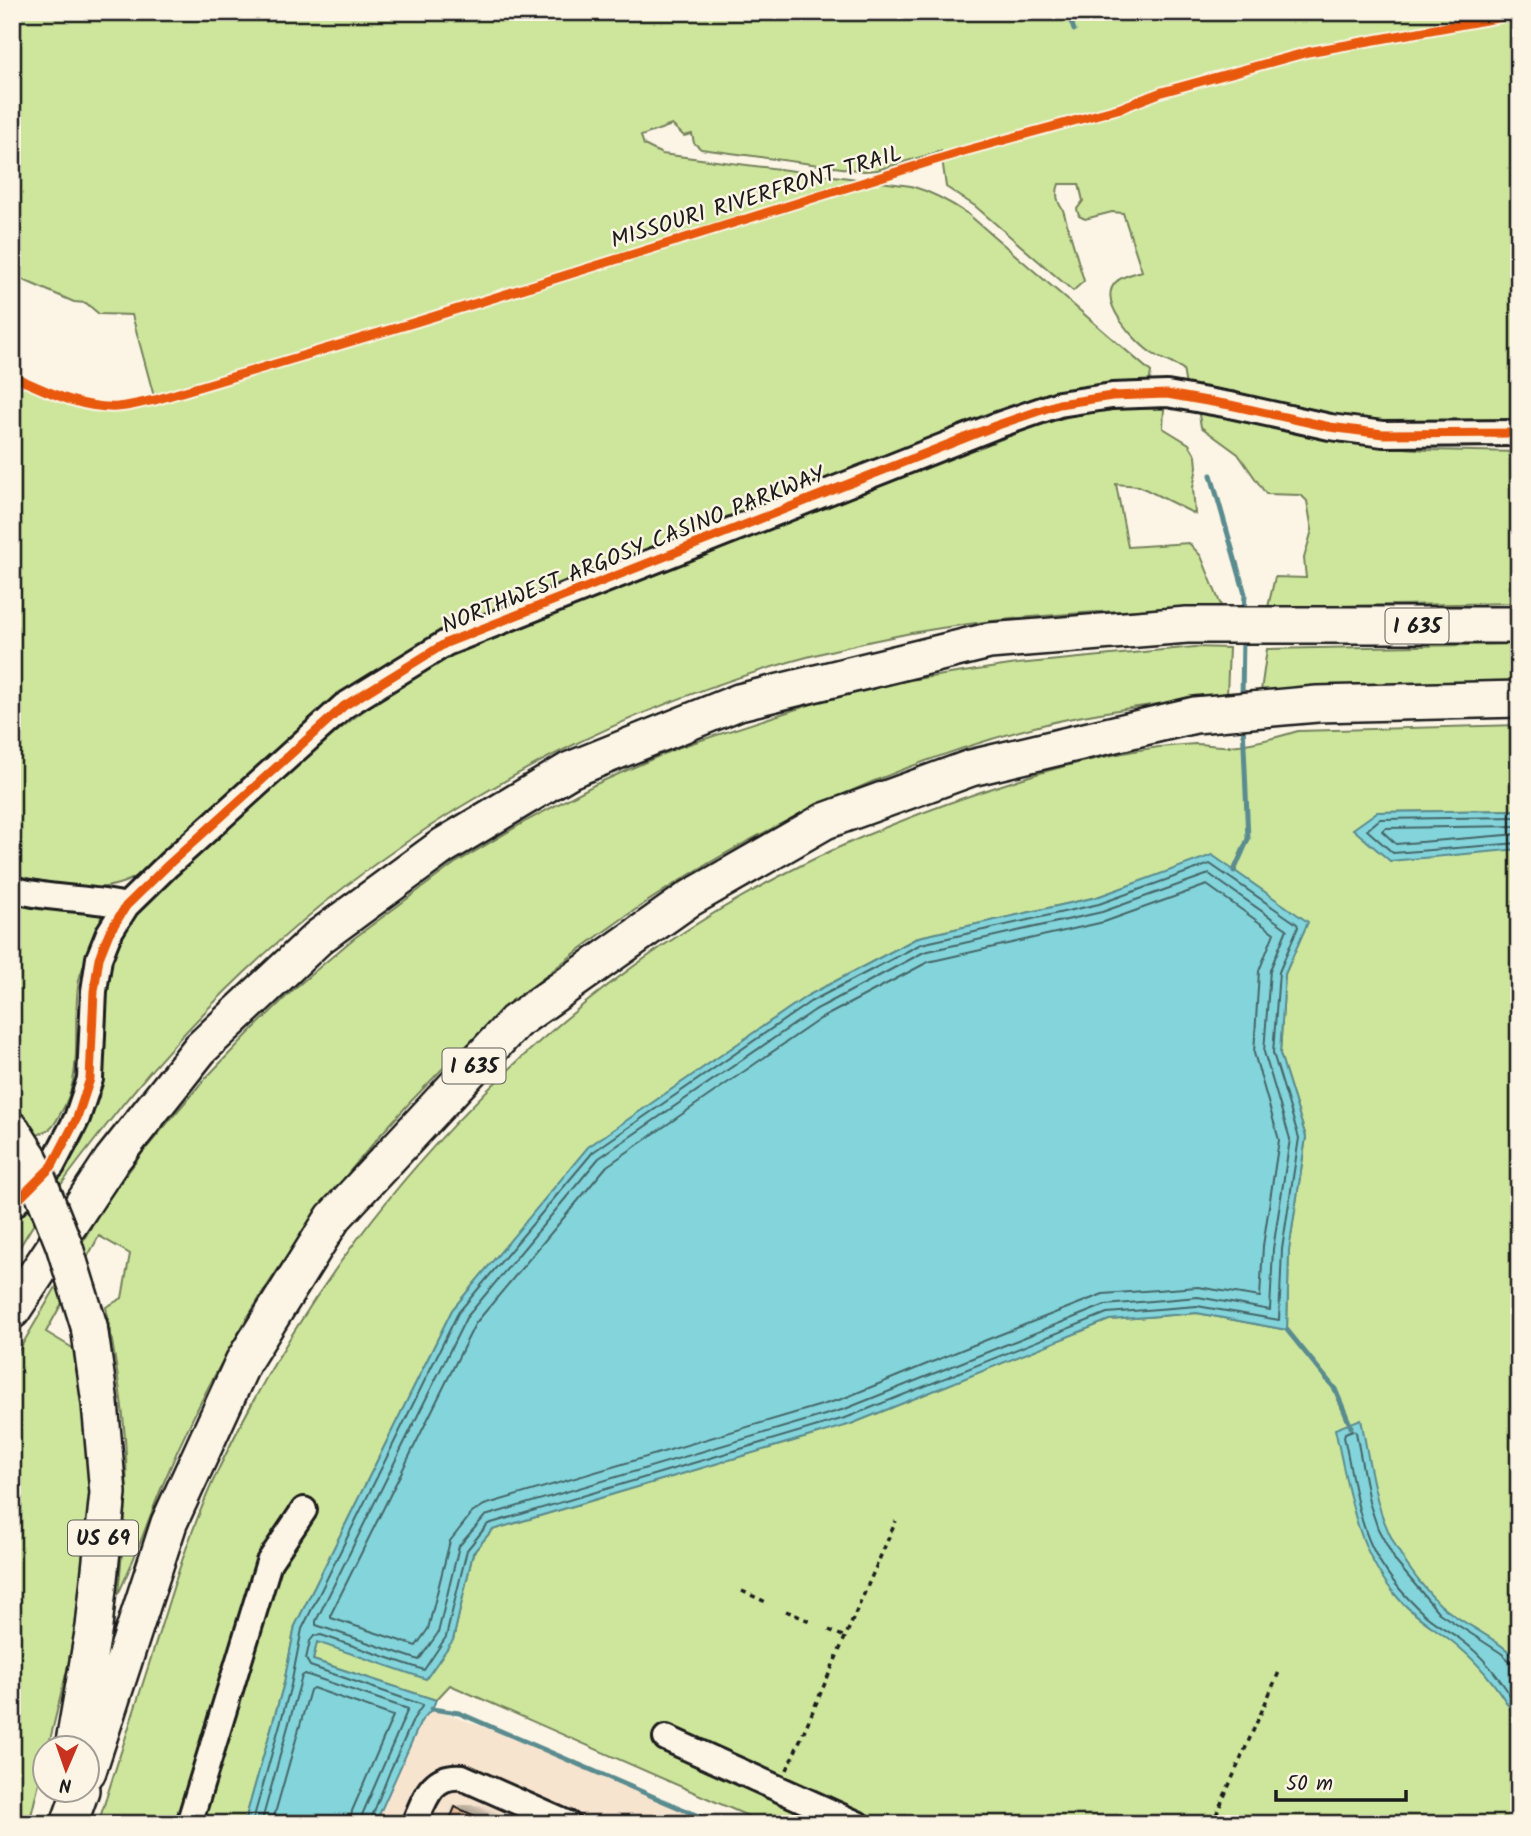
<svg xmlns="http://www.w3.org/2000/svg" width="1531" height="1836" font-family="Kalam,sans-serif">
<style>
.built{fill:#f7e4cf}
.green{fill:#cde69c;stroke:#74815c;stroke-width:2}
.water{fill:#83d5db;stroke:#5a8b8f;stroke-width:2}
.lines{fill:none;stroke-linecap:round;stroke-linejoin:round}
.shore{stroke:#456668;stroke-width:2}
.stream{stroke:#5a8b8f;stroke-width:5}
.building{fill:#ecbc9c;stroke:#1c1c1c;stroke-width:2;filter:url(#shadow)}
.minor-casing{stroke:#1c1c1c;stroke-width:30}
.highway-casing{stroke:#1c1c1c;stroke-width:40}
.path{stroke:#1c1c1c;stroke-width:3.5;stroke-dasharray:5 5;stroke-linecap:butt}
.minor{stroke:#fcf5e5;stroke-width:24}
.highway{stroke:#fcf5e5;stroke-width:35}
.highway-bridge-casing{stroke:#1c1c1c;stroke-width:40;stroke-linecap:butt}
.highway-bridge{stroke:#fcf5e5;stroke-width:35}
.cycleway-casing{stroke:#fcf5e5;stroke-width:13}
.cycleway{stroke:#e8590c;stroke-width:9}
.labels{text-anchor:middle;stroke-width:5;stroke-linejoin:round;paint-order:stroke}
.shield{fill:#fcf5e5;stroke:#5f5d58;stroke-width:2}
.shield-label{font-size:21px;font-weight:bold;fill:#1c1c1c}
.street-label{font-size:23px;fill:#1c1c1c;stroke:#fcf5e5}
</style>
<defs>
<filter id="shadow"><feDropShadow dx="6" dy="-6" stdDeviation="3.5" flood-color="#0004"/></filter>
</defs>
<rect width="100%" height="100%" fill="#fcf5e5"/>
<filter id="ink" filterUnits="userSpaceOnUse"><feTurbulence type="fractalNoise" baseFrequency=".0143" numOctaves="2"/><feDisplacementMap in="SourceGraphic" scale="14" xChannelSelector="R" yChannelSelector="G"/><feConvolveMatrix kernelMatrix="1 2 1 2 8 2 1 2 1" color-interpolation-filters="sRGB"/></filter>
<g filter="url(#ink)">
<!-- built -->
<path class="built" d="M432,1709l78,27 207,88h-342l46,-103z"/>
<!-- green -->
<path class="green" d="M12,12h1507v409l-147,1 -26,-2 -160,-34 -3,-17c-9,-5 -20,-9 -30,-15 -17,-11 -57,-53 -37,-72 7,-7 17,-8 26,-11l-19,-58 -11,-1 -27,7 -6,-3 -2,-7 6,-8 -4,-17h-20c-4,10 -2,18 4,26l21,71 -11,10 -98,-85 -29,-19 -5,-36 -64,19 -13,1 -163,-22 -7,-6 -2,-9 -8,2 -12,-11 -31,11 3,9 18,9 249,32c21,6 39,16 57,28l183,158 -2,13 -27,1 -693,255 -39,21 -30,20 -214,188c-6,4 -12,9 -19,11 -27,12 -89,9 -115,-4v-497c51,20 89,43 144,24l-24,-89 -33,-1 -13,-11 -12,-1 -62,-27z
M1125,408l39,1 -1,19 26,16 7,12 1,11 -4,21 2,26 -56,-28 -23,-2 12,63 61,-4 12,13 21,52c-104,2 -208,6 -311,25 -326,62 -612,239 -813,503 -31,40 -62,80 -86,125v-41c40,-32 72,-68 85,-119 6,-25 5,-53 6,-79 1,-17 -1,-48 5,-63 25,-59 81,-99 128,-140 72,-63 141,-129 228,-171l566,-220 40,-12z
M1204,411l139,32 85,7 91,2v151l-251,4 7,-30 31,1 -2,-20 8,-28 -5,-29 -6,-6 -35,-1 -28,-40 -37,-27 -2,-12z
M1519,644v38l-139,2 -81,7h-38l6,-42z
M1195,647l34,1 -2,47c-58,8 -116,14 -173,27 -345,85 -654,319 -827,631 -23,41 -45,85 -63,129 -16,37 -28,76 -46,112 3,-32 7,-65 8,-98 3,-63 -9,-127 -20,-189l16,-9 8,-44 -31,-18 -53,96 35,21 10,147 -1,44 -15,93 -27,111h-2l-1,10 -16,66h-17v-462l92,-157 39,-53 59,-70 47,-49 46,-45 58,-49 101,-75 72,-43 70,-37 81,-36 141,-46 85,-21 114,-17z
M1519,725v85l-142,2 124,38 18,-1v975h-753l-316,-139 -14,15 -123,-40 4,-18 136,-2 20,-87 19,-23 359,-106 258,-104 88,-7 90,17 2,-80 17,-113 -26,-83 5,-80 22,-52 -95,-66 -115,41 -178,40 -112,59 -218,151 -137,163 -157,316 -11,57 -40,141h-146c20,-62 39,-123 59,-185 18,-58 36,-117 63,-173 119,-249 319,-467 566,-593 73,-38 150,-67 228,-92 42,-14 102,-28 145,-34 12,-1 24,-2 36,-3 11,0 23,3 34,2 24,-2 46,-8 69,-15z
M12,896l83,14 6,4c0,23 -17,43 -22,66 -8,45 7,95 -20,136 -2,4 -5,10 -9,13 -4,3 -11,5 -15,7l-23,-39z"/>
<!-- water -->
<path class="water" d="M1519,810v39l-129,12 -37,-32 24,-17z
M1212,855l96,67 -23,52 -5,80 26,83 -17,113 -2,80 -90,-17 -88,7 -258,104 -359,106 -19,23 -20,87 -27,39 -109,-37 -4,18 123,40 -4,9 -11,12 -46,103h-131l40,-141 11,-57 157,-316 136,-163 219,-151 112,-59 178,-40z
M1361,1419c13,66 14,106 57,161 8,9 16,20 26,28 24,19 53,30 75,53v63c-16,-29 -33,-54 -59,-76 -20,-18 -44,-29 -62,-50 -43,-49 -49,-108 -63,-169z"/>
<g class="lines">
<!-- shore -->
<path class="shore" d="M1519,817l-139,2 -13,11 26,23 126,-10
M1519,826l-134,2 -3,3 14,13 123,-10
M1209,874l78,55 -17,41 -6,82 26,87 -17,110 -3,61 -72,-13 -93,8 -260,104 -360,107 -26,30 -21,87 -19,27 -103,-35v-4l150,-303 133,-160 216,-148 109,-58 178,-40z
M1207,885l67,48 -15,38 -5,82 25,87 -16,106 -3,51 -62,-10 -95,7 -132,52 -129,53 -358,106 -12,8 -22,28 -22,88 -12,17 -85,-28v-4l144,-290 132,-158 213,-147 108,-57 176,-40z
M1519,1665l-6,-1 -12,-11 -62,-40 -43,-51 -18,-33 -9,-27 -13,-70 -3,-2 -8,3 -1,4c8,35 12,76 28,110 12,25 32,49 53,68 10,9 24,16 35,24 25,18 44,44 59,71
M252,1824l39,-139 11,-56 156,-316 135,-161 217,-150 111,-58 178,-40 111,-40 87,60 1,3 -19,45 -6,81 26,85 -17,111 -3,71 -82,-14 -90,7 -259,104 -360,107 -21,26 -21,87 -22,33 -103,-35 -7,1 -4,5 -4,18 4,7 113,39 -9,13 -24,53 -21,53
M261,1824l41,-148 3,-2 103,35 -46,106 -2,9
M272,1824l38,-134 3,-2 80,28 -41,95 -2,13"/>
<!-- stream -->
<path class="stream" d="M1068,12l6,18
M1211,475l34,119 -1,18
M1242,699l1,-63
M1234,871l14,-32 -5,-116
M1287,1330l48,59 16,38
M432,1709l27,4 258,111"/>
</g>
<!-- building -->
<path class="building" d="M455,1807l38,17h-45z"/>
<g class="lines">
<defs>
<path id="minor" d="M12,889c38,11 76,8 114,17
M12,1206l40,-40 25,-48 13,-39 4,-88 5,-33 10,-25 17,-27 42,-41 176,-159 102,-63 549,-217 64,-22 53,-8 55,-2 63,11 100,22 53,7 136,-1
M666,1738l191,86
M189,1824l80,-262 35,-52
M414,1824c11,-25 17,-50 48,-47l106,47"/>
<path id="highway" d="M12,1130l17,27
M12,1311l100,-151 88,-111 119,-112 124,-91 127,-76 169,-68 250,-61 198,-16h332
M73,1748l21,-121 14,-134 -8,-90 -11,-77
M88,1771l81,-248 74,-161 90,-144 182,-196 174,-123 136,-78 146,-53 224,-53 122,-11 202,-5
M69,1824l12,-34"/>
</defs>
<!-- minor casing -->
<use href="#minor" class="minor-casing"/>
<!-- highway casing -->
<use href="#highway" class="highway-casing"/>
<!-- path -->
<path class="path" d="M742,1591l26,12
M786,1611l26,11
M829,1630l16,7
M787,1770l109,-249
M1212,1824l67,-152"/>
<!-- minor -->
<use href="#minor" class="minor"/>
<!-- highway -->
<use href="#highway" class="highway"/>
<defs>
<path id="highway-bridge" d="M29,1157l35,88 25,81"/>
</defs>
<!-- highway-bridge casing -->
<use href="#highway-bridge" class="highway-bridge-casing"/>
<!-- highway-bridge -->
<use href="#highway-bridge" class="highway-bridge"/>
<defs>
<path id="cycleway" d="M12,376c33,14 68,33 105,31 13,-1 26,-5 38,-7l261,-78 548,-171 157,-43 41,-16 146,-40 211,-38
M12,1206l40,-40 25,-48 13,-39 4,-88 5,-33 10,-25 17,-27 42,-41 176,-159 102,-63 549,-217 64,-22 53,-8 55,-2 63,11 100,22 53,7 136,-1"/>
</defs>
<!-- cycleway casing -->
<use href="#cycleway" class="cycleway-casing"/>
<!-- cycleway -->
<use href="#cycleway" class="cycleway"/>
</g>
</g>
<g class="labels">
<!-- shield labels -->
<g class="shield">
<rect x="1385.5" y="608.5" width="63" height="35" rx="5"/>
<rect x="442.5" y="1048.5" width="63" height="35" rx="5"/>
<rect x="68" y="1520.5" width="70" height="35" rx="5"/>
</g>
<g class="shield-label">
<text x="1417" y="633">I 635</text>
<text x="474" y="1073">I 635</text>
<text x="103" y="1545">US 69</text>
</g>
<!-- street labels -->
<g class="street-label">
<text transform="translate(756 196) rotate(-17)" y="8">MISSOURI RIVERFRONT TRAIL</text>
<text transform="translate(633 549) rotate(-22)" y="8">NORTHWEST ARGOSY CASINO PARKWAY</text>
</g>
</g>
<!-- margin -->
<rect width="1531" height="1836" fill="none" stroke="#fcf5e5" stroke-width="42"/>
<rect x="21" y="21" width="1489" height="1794" fill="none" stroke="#1c1c1c" stroke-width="2.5" filter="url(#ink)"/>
<!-- north arrow -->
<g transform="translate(66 1769) rotate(182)"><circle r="33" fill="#fcf5e5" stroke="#a29e95" stroke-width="2"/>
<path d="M0-5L12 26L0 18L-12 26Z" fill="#c8321e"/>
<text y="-10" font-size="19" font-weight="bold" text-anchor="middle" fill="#1c1c1c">N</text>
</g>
<!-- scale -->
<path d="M1276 1790v10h130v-10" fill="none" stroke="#1c1c1c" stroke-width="3.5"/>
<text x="1286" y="1790" font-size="21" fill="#1c1c1c" stroke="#fcf5e5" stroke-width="5" paint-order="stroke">50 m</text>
</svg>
